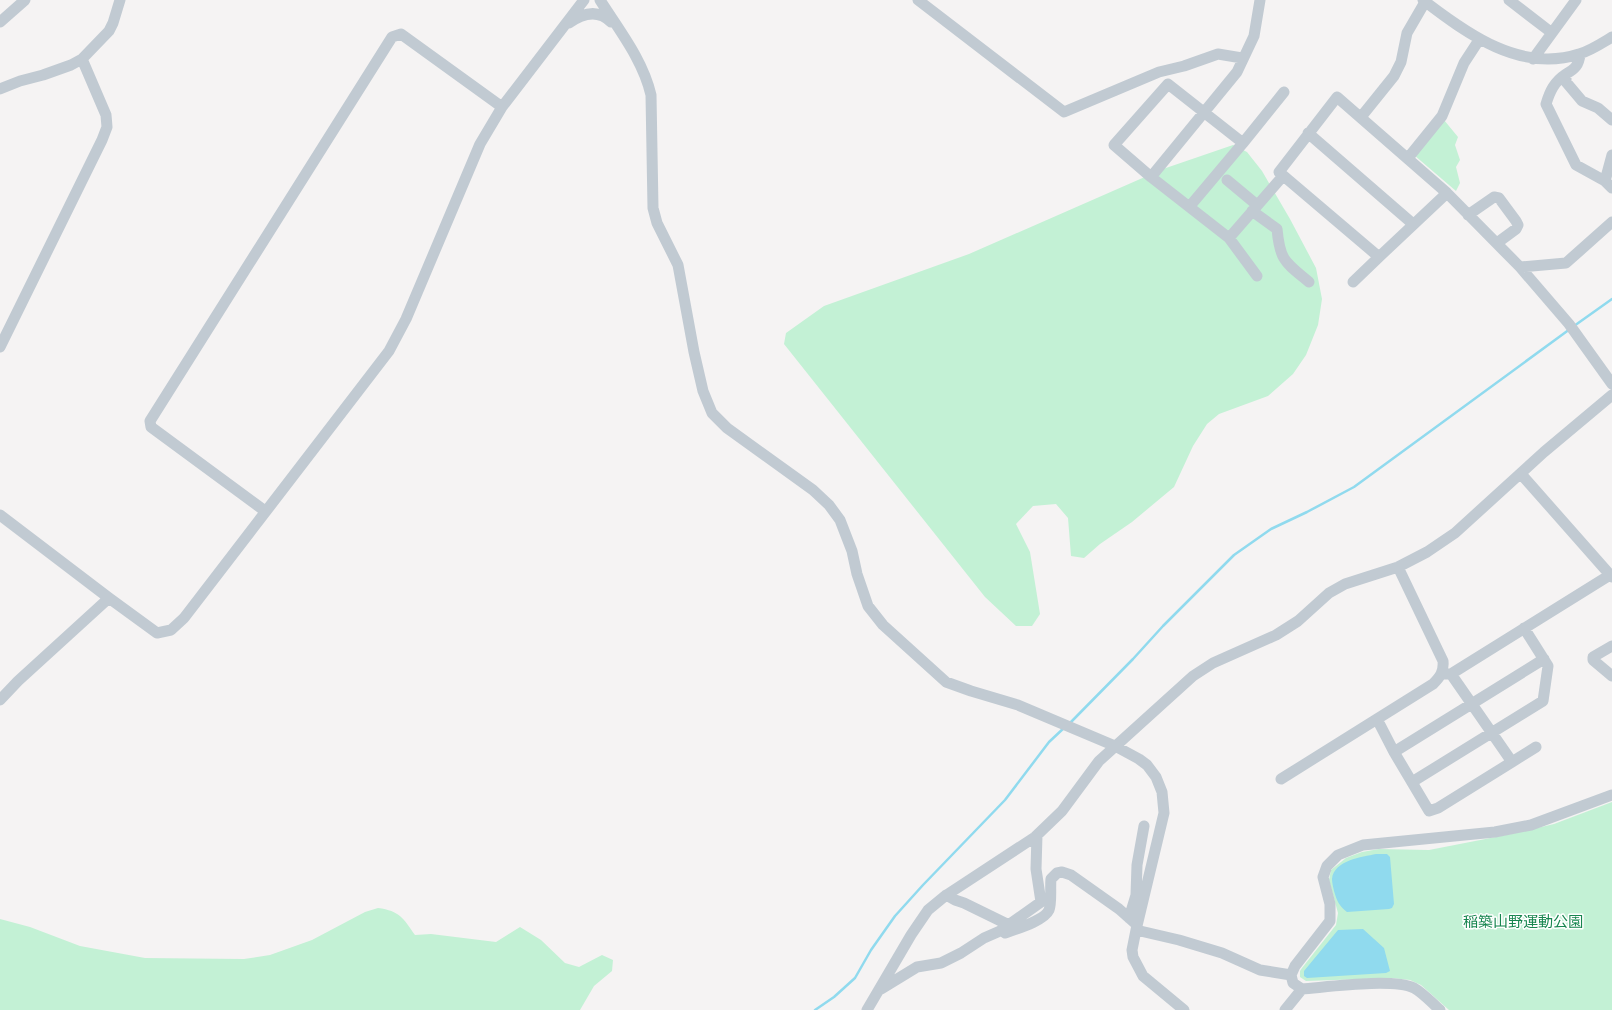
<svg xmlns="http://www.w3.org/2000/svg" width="1612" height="1010" font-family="Karla,'Noto Sans JP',sans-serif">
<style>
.green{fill:#c3f1d5}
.water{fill:#90daee}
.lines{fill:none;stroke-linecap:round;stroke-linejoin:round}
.stream{stroke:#90daee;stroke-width:2.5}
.minor{stroke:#c1cad2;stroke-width:11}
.labels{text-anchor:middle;stroke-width:3;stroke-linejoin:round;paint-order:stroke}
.park-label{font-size:15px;fill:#17864f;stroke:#fff}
</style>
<rect width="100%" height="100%" fill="#f5f3f3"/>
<!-- green -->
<path class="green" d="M1444,120l14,17 -3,8 5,15 -4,7 4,16 -4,8 -42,-36z
M1233,145l14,7 15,19 28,48 26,49 6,31 -4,26 -12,30 -13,19 -25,22 -49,18 -12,10 -14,22 -19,41 -42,35 -32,22 -16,14 -13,-2 -3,-38 -12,-14 -23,2 -17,18 14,28 10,62 -8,12h-16l-31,-29 -201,-253 2,-11 38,-27 145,-52 194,-85z
M1612,802v208h-163l-28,-25 -11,-5 -18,-2 -86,3 -6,-4v-6l2,-3 34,-43 2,-12 -9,-33 2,-10 15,-12 16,-6 17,-3 50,1 82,-16 43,-10z
M378,908c22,3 25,10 37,27l16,-1 65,8 24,-15 21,13 24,23 14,4 23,-12 11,5 -1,11 -18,15 -14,24h-580v-91l30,8 50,19 65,12 99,1 26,-4 42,-15 53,-28z"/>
<!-- water -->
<path class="water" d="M1376,854h11l3,3 4,47 -2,4 -3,1 -42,3c-8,-6 -10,-11 -13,-21 -1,-4 -2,-9 -2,-12 2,-19 30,-22 44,-25z
M1363,929l21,19 6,23 -4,2 -79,5 -3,-2v-5l34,-41z"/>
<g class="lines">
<!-- stream -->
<path class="stream" d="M1574,326l38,-27
M1070,723l63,-64 30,-33 71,-71 37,-26 36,-17 47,-25 216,-158
M815,1010l19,-13 21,-19 16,-28 24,-34 28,-31 82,-85 44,-58 16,-15"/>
<!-- minor -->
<path class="minor" d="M600,0c19,30 43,60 51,95l2,113 4,15 21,42 16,87 9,39 9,22 15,15 86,62 16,15 11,15 12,31 5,23 11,32 15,19 63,57 25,9 47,14 97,41 24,13 8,6 9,12 6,15 2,21 -28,117 -4,20 1,7 10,19 41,34
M918,0l146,112 95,-40 25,-6 34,-12 24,4
M1260,0l-6,36 -17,36 -86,105 78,61 54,-62
M1423,0c44,34 98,73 156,54 11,-3 23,-11 33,-17
M1509,0l43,33
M0,22l25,-22
M569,23c14,-10 29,-14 42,-1
M1580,54c-1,11 -5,15 -14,20v8l16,19 16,7 14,12
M1533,59l43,-59
M1566,74c-12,8 -16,17 -20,30l30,61 29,16 7,7
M0,89l20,-8 23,-6 28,-10 11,-6 27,-28 4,-8 7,-23
M1361,117l33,-41 7,-14 6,-29 18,-31
M1308,133l105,91
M1243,143l41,-51
M1408,158l34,-42 22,-53 15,-23
M1151,177l-37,-32 54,-61 75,59 -53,63
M1227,180l30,25
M1605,181l7,-26
M1447,193l-68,64 -100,-85 58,-75 110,96 73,74 46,-4 46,-41
M1252,211l25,18c3,32 8,33 32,53
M1468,215l26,-18 5,1 17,23 2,4 -2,4 -19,14
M1229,238l28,38
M1520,267l49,57 43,60
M1353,282l26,-25
M0,347l102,-207 5,-13 -1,-12 -24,-56
M1521,474l91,103
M265,511l-114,-84 -1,-6 242,-384 9,-3 101,73
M0,515l109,83 48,35 14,-3 13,-12 205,-267 17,-32 74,-175 22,-37 82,-107
M1612,646l-19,11v3l19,16
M1445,674h6l159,-99
M0,700l18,-19 91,-83
M1377,719l17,33 35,59 9,-3 74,-46 -61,-88
M1394,752l150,-93
M1512,762l24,-15
M1281,779l152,-95c7,-7 11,-12 10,-23l-45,-94
M1412,782l131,-81 5,-35 -24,-38
M946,895l9,5 9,3 45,22
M1129,918l7,-23 1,-30 7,-39
M1136,930l43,10 43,13 38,17 31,5
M1005,933c11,-4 39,-12 44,-23 3,-7 1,-23 2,-31l6,-6 5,-1 9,3 48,34 18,16
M881,989l36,-22 24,-4 20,-10 23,-15 16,-7 41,-29 -5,-33 1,-34
M867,1010l44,-75 17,-25 17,-14 90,-59 27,-26 37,-50 94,-85 20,-13 63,-28 22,-14 31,-28 16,-9 53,-17 29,-15 28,-19 89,-81 68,-57
M1285,1010l17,-21
M1440,1010c-8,-7 -17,-17 -26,-22 -22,-10 -86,-1 -112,1l-9,-6 -2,-8 4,-9 35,-45v-17l-7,-27 4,-11 11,-11 25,-10 132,-13 36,-7 81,-30"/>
</g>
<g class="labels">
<!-- park labels -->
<g class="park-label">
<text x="1523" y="927">稲築山野運動公園</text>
</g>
</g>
</svg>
